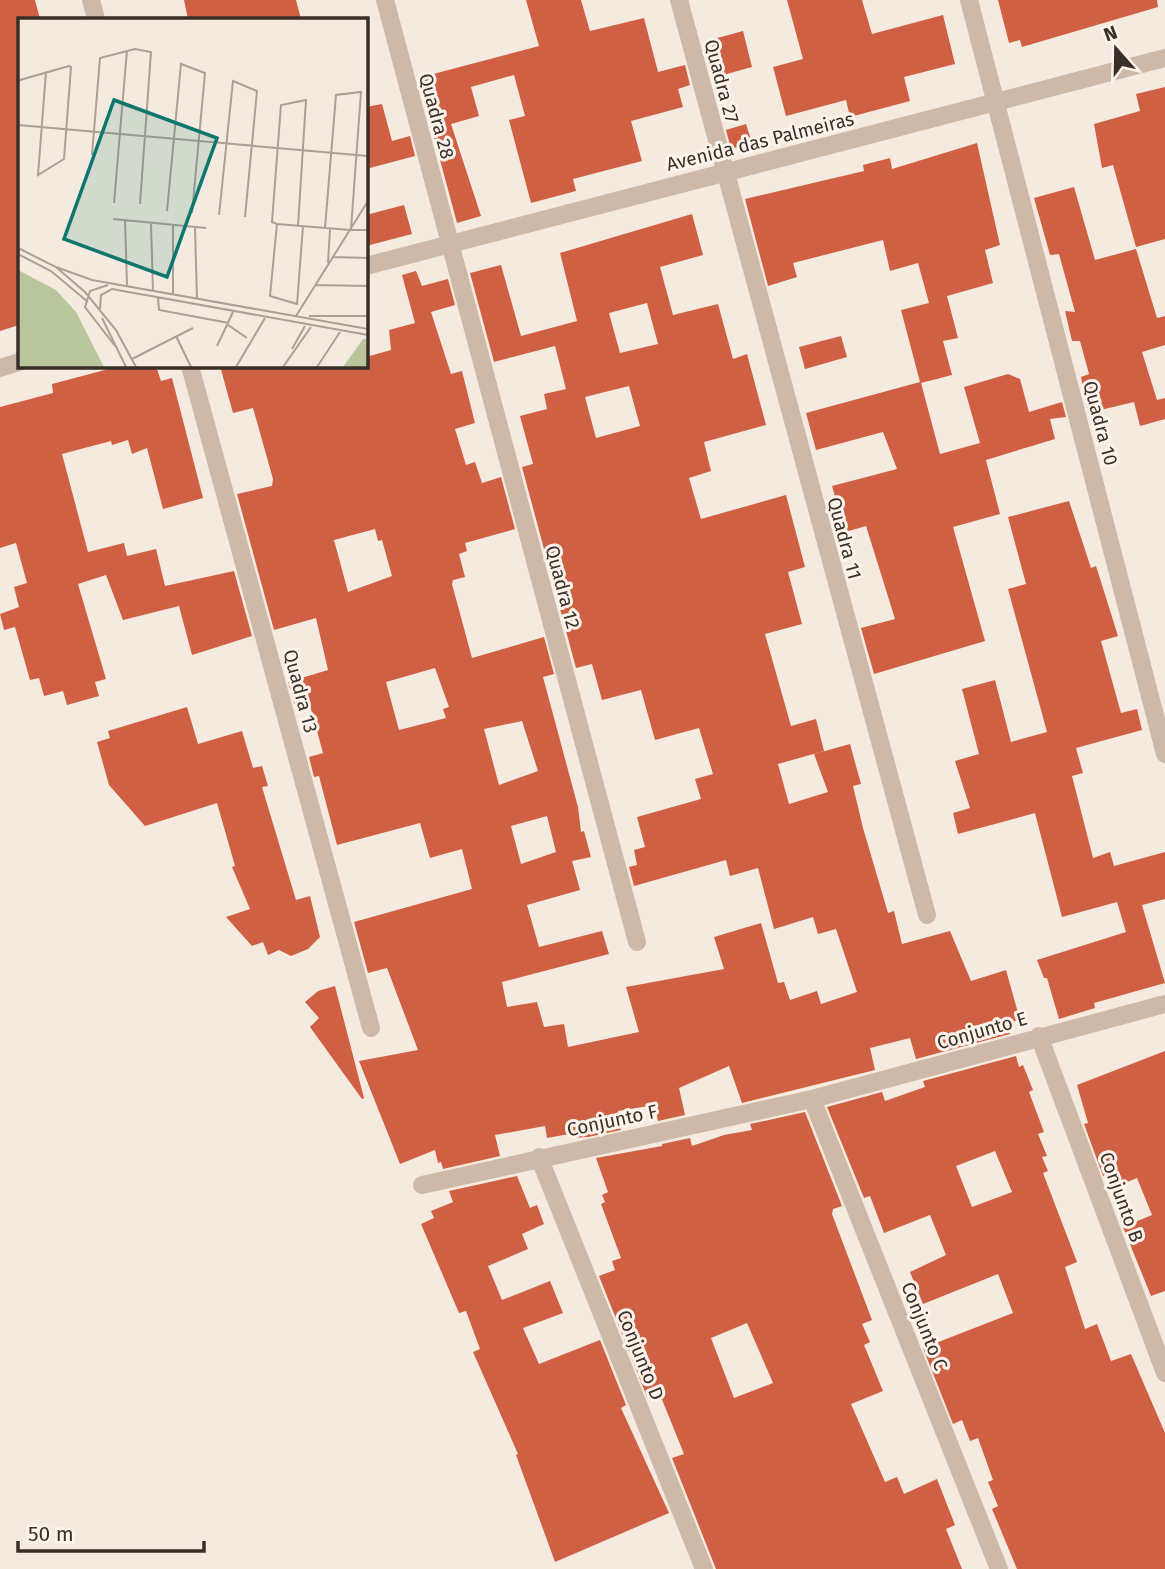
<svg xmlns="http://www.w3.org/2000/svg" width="1165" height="1569" font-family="'Fira Sans',sans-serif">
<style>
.building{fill:#cf6043;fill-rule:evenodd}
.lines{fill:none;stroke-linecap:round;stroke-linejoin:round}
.street{stroke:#ceb9a9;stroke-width:18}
.labels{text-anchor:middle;stroke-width:6;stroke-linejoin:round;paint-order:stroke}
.street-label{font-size:19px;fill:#3b2e29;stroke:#fbf4ec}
.inset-road{fill:none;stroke:#ab9f96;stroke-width:2}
.view{fill:#0f766e;fill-opacity:0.15;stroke:#0f766e;stroke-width:3.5}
.inset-edge{fill:none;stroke:#3b2e29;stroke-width:3.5}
</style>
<rect width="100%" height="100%" fill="#f5eadf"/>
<!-- building -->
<path class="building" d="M0,0h35l5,19h-21v306l-19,6z
M184,0h112l5,19h-113z
M526,0h55l9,31 54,-13 14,54 27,-7 5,20 -12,4 5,18 -52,14 11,40 -69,18 3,12 -45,12 -22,-83 16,-4 -11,-41 -43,12 8,29 -28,8 30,92 -24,7 -39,-145 121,-32z
M787,0h75l10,34 71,-19 12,49 -51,13 6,24 -60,16 -4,-17 -60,16 -13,-49 30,-8z
M998,0h159l1,7 -136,40 -2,-7 -11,3z
M743,31l9,36 -40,11 -6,-23 9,-2 -5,-13z
M1165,87v152l-29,8 -23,-82 -11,3 -8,-44 46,-13 -4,-17z
M382,104l10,37 18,-5 5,20 -49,13v-62z
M746,124l6,19 -21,6 -5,-19z
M977,143l23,102 -15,5 8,33 -46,13 11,42 -15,3 9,34 -31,8 19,71 40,-11 -16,-56 44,-13 12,5 9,33 33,-10 4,15 -16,2 5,20 -69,21 14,54 -47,13 32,114 -111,33 -13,-46 34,-9 -29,-93 -21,6 -13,-46 65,-17 -14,-37 -67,18 -10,-37 114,-31 -19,-72 28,-7 -11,-40 -28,8 -7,-31 -90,23 4,14 -29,9 -23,-87 119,-28 -1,-6 27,-7 2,11z
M1074,187l21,73 41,-11 21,69 8,-2v29l-23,7 15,48 8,-2v21l-25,7 -6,-24 -46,11 -7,-36 8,-3 -9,-33h-8l-7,-30 10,1 -16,-58 -9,1 -16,-57z
M404,205l8,29 -46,12v-31z
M692,214l11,41 -43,12 13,48 45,-11 15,55 14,-5 19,71 -62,17 7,29 -22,7 12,41 85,-24 19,72 -17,5 14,52 -37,10 26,92 25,-7 8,32 -46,13 11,40 39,-12 -14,-38 36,-10 11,40 -8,2 10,42 25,85 6,-2 8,33 48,-13 21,50 35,-11 14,50 -13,3 3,11 -94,25 -6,-21 -40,10 5,22 -133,33 -13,-37 -50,22 6,27 -27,6 -3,-16 -37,6 3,19 -33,7 -18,1 -1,-4 -22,4 -2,-12 -50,9 5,21 -57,13 -2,-7 -3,1 -3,-13 -35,14 -41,-103 59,-11 -31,-82 -19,5 -14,-51 118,-33 -10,-40 -32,9 -10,-35 -83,22 -18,-69 -5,1 -5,-20 14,-4 -14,-51 -14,3 -7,-23 40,-12 -12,-52 -42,12 -37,-136 35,-8 1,-7 -20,-71 -20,5 -13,-47h146v-9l25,-7 -2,-20 26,-7 -13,-48 14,-4 6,15 26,-7 7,26 -24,7 20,62 11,-3 13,52 -20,6 11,36 9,-3 7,21 19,-6 14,52 -50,14 2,8 -8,3 6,23 -12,3 -1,4 20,74 72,-21 10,37 -11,3 35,130 3,25 3,-1 7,26 -19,4 8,29 -53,15 12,42 63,-16 7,23 -107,28 5,25 30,-5 7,25 20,-3 4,23 71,-15 -13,-45 98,-18 -10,-32 47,-14 17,60 6,-1 6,18 27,-9 4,13 36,-12 -21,-63 -18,5 -5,-17 -39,12 -16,-61 -28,8 -4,-16 -92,26 -5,-19 8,-2 -3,-15 11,-3 -8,-30 64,-18 -6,-20 18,-5 -14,-46 -44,12 -14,-50 -39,10 -10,-36 -16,4 -54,-201 11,-3 -13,-48 27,-7 -3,-15 22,-5 -11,-43 -61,16 -24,-89 31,-8 20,71 56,-15 -17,-68zM647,303l11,41 -38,9 -11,-40zM629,386l11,40 -44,12 -11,-41zM375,529l3,12 4,-1 10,36 -44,16 -14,-52zM435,668l14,39 -6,2 3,9 -47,12 -13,-48zM522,721l16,50 -39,14 -15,-56zM547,816l9,36 -35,12 -10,-38z
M841,336l6,21 -42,12 -6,-22z
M120,366h36l5,15 11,-3 31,120 -40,11 -16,-61 -15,6 -4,-14 -16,5 -1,-4 -49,13 26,98 36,-9 3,13 29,-7 9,37 69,-15 18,65 -60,19 -13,-49 -56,14 -17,-45 -28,9 28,95 -11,3 4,14 -32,9 -4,-14 -19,5 -5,-18 -9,2 -15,-53 -11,3 -4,-16 19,-7 -5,-20 13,-4 -11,-40 -16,5v-141l53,-14 -1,-9z
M1069,501l22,67 5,-2 22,70 -17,5 20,72 16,-4 5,21 -66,18 7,25 -11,3 21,82 17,-6 4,14 51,-14v47l-23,6 23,78 -71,20 1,5 -36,11 -12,-41h-3l-7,-18 89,-28 -9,-30 -55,15 -27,-104 -77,21 -5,-21 17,-5 -15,-47 24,-7 -17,-65 33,-9 16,62 36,-10 -39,-143 18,-5 -18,-67z
M187,707l11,37 44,-13 11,37 9,-2 6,20 -6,1 34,113 14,-4 10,41 -12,12 -17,7 -12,-6 -11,5 -5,-13 -11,4 -26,-29 24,-8 -18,-42 3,-1 -18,-63 -72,23 -36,-41 -12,-43 13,-4 -2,-7z
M335,986l29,112 -2,1 -52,-72 9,-9 -14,-16 13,-11z
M1165,1051v240l-14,5 -28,-69 29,-12 -15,-37 -19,8 -5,-14 -10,4 -19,-52 4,-1 -11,-38z
M1016,1056l3,11 4,-2 10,25 -4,2 15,40 -6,2 9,22 -5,1 6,14 -5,2 34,89 -12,5 20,62 12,-5 14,37 20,-7 34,79v136h-148l-25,-60 6,-3 -10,-24 5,-2 -15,-42 -8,3 -8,-21 -9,4 -30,-76 90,-35 -15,-39 -75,30 -13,-32 36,-17 -16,-40 -46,18 -14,-37 -6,2 -37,-91 55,-15 3,9 40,-14 -2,-6zM995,1151l17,41 -40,15 -16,-41z
M805,1112l37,94 -9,3 -1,5 40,106 -10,4 8,18 -6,3 19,46 -32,13 34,78 12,-5 7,17 33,-15 18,46 -9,4 16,40h-246l-44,-111 12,-4 -25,-62 -12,5 -48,-121 16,-6 -3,-9 9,-3 -20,-54 4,-2 -3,-7 6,-3 -12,-34 66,-12v-2l28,-6 2,8 32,-11 28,-5 -2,-6zM747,1323l26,60 -39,15 -23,-60z
M517,1176l13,32 7,-3 7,19 -22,10 6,15 -40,17 14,34 48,-19 13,32 -40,15 16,36 61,-24 26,65 -5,3 48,105 -114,49 -39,-107 2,-1 -45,-102 7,-3 -14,-38 -7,2 -38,-89 13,-6 -3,-7 22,-9 -4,-11z"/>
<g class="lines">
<!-- street -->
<path class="street" d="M91,0l5,19
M385,0l252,942
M679,0l248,915
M969,0l196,754
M366,266l799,-208
M190,366l181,662
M0,368l19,-6
M1039,1036l126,337
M812,1099l187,470
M539,1157l165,412
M422,1185l390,-86 353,-95"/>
</g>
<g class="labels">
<!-- street labels -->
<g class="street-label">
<text transform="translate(722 81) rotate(75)" y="7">Quadra 27</text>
<text transform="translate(437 116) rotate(75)" y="7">Quadra 28</text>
<text transform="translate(760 141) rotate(-14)" y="7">Avenida das Palmeiras</text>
<text transform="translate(1101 423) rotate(75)" y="7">Quadra 10</text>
<text transform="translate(845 538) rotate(75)" y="7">Quadra 11</text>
<text transform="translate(563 587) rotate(75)" y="7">Quadra 12</text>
<text transform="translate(301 691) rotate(75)" y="7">Quadra 13</text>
<text transform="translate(982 1030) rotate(-16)" y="7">Conjunto E</text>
<text transform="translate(612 1120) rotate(-12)" y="7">Conjunto F</text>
<text transform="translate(1122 1197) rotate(70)" y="7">Conjunto B</text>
<text transform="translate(925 1326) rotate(68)" y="7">Conjunto C</text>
<text transform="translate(641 1355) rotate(68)" y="7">Conjunto D</text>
</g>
</g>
<!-- overview -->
<g transform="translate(18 18)">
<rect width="350" height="350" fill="#f5eadf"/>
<path d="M0,252l38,20 20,22 28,55h-86zM345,321h5v28h-25z" fill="#b9c59d"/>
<path class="inset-road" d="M0,64l2,-2 49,-14 2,1 -7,92 -26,16 8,-103M0,107l350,31M74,137l8,-97 35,-9 16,3 -11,152M96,185l13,-153M149,193l14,-147 24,9 -13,140M201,197l14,-134 24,10 -12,126M95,201l93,9M107,202l2,65M133,206l2,66M259,206l-7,72 27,8M155,207v69M280,208l8,-126 -25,5 -9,117 5,2 73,6h18M177,210l2,71M307,210l11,-133 25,-3 -10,137M0,230l38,19 29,25 31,38 20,37M0,236l33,17 37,31M315,239l35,1M310,245l2,-34M38,249l36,13 276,49M90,267l-18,6 -5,16 30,39M297,267l53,1M140,280l1,12 70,13M279,287l6,-79M82,291l1,-14 11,-6 256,46M278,298l72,-115M291,298h59M84,300l24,49M210,307l19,13M158,318l15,31M199,328l16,-34M274,331l13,-23M114,341l61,-31M218,349l29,-49M265,349l28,-40M299,349l23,-35"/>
<path class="view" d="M96,82l103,38 -50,139 -103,-38z"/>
<rect width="350" height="350" class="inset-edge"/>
</g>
<!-- north arrow -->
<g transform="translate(1116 49) rotate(340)" stroke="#fbf4ec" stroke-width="5" paint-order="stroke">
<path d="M0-5L12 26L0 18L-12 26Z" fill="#3b2e29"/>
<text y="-10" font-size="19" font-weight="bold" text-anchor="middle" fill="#3b2e29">N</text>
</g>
<!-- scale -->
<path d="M18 1541v10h186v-10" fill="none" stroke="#3b2e29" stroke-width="3.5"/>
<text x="28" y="1541" font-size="21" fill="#3b2e29" stroke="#fbf4ec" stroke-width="5" paint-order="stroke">50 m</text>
</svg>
